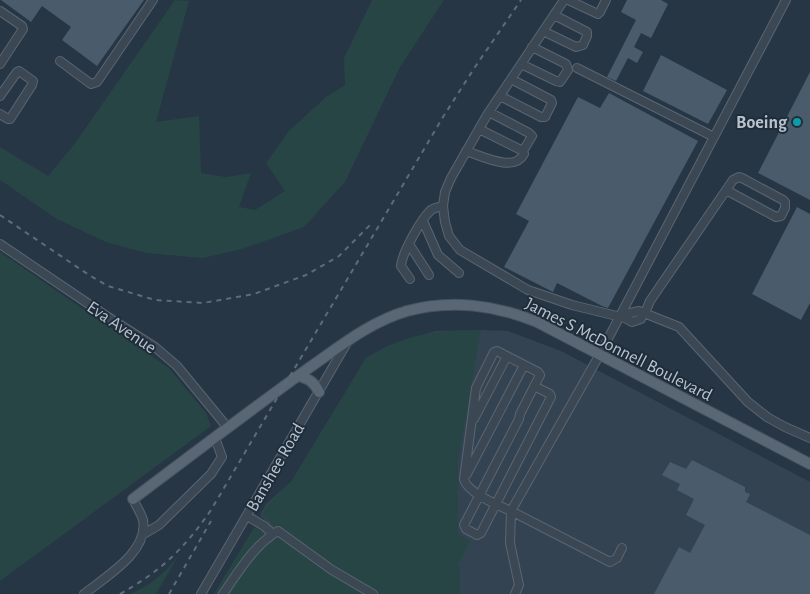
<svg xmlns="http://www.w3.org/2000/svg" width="810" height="594" font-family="'Alegreya Sans',sans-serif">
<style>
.airport{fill:#344352}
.green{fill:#284546}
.building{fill:#4a5c6b}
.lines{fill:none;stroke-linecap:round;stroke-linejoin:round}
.minor-casing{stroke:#596672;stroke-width:10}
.major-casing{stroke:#44515e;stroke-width:12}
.minor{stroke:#3b4854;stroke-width:8}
.major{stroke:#596774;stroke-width:10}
.rail{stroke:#5c6c7c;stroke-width:2;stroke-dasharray:5 5;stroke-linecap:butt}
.culture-dot{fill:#0f9aa8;stroke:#1f2d3a;stroke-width:2}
.labels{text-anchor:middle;stroke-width:4;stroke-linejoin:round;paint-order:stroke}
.poi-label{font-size:18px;font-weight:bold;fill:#b8c3ce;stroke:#1f2d3a;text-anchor:end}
.street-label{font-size:18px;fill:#b8c3ce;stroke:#1f2d3a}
</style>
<rect width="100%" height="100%" fill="#263645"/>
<!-- airport -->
<path class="airport" d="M481,330l27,1 53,20 249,131v112h-596l40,-66 7,3 6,-9 -7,-7 6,-11 25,-22 75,-124 42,-19 28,-8z"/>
<!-- green -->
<path class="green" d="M175,0l14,1 -33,121 43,-6 2,57 25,4 25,-4 -12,34 16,3 30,-19 -19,-28 23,-32 37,-34 19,-12 -1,-27 28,-58h72l-44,67 -55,115 -41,45 -62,22 -39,9 -57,-5 -40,-11 -49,-23 -57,-39v-33l48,29 25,-30z
M0,252l169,116 37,45 5,13 -211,155z
M481,330l-23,131v73l12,7 -12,24 2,2v27h-81l-46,-26 -50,-36 1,-3 -13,-4 -1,-4 -8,-6 4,-8 25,-25 75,-124c40,-25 70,-27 115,-28z
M255,527l11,8 -9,7 -36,52h-7z
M275,536l6,2 49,34 39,22h-143l34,-46z
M178,556l-22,38h-26c20,-8 34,-20 48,-38z"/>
<!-- building -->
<path class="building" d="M1,0h143l-47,66 -35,-26 9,-13 -29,-21 -11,16z
M627,0h34l7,4 -17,34 -10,-5 -7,14 9,5 -6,11 -9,-5 -12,23 -9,-4 29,-57 -15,-8z
M661,55l66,35 -19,34 -65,-33z
M810,72v128l-52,-27z
M609,93l89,48 -90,167 -6,-2 -45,-23 -4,9 -49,-25 25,-46 -13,-7 62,-117 22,11z
M797,207l13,7v89l-9,17 -49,-26z
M692,460l53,27v5l5,2 -4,8 64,33v59h-156l25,-47 11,6 15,-28 -19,-10 8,-16 -17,-9 3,-6 -18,-9 8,-13 16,7z"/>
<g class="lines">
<defs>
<path id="minor" d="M564,0l-77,115 -36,63 -6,14 -2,14 2,16 4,14 11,14 68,40 44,15 53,13 7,4 9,-3 2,-6
M568,0l30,14 2,-2 6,-12
M0,11l22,15 1,3 -23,35
M543,31l33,16 7,-2 4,-9v-4l-33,-17
M60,61l31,23 6,-2 56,-82
M521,64l35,17 4,1 8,-12 -2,-6 -34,-17
M577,68l137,69
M0,96l17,-24 2,-1 14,10 -1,4 -22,34h-2l-8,-5
M500,96l41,21h4l7,-14 -1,-3 -40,-21
M489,112l40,21 3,3 -9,15
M466,151c16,5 48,22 58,3l-1,-3 -44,-22
M423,221l15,34 21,18
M0,244l105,71 50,32 22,19 51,62
M409,244l20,31
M410,279l-9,-13c1,-13 20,-47 30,-56 3,-2 8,-3 12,-4
M645,313l5,-12 83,-121 6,-3 3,1 41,22 2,2v6l-4,8 -5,1 -50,-27
M625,318l5,-5 9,-2 40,16 69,75 19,15 18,10 25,11
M534,386l16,8 1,3 -70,136 -4,2 -11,-6 -2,-4 55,-106 1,-5 20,-39 -2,-3 -41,-21 -3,1 -18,36 -12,91c3,14 34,26 47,32l99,51 7,-4 5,-10
M474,419l33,-63
M467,474l57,-109
M247,516l17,10 9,8
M142,535l17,-10 52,-51 11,-17 -7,-19
M84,594c21,-17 65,-42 59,-74 -2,-7 -7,-14 -10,-21
M201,594l147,-253
M223,594c16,-23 31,-49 55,-63l54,39 41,24
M515,594l4,-9 -9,-42 1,-32 89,-157 186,-354"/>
<path id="major" d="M299,376c10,3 15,6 20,16
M133,499c57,-43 115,-87 173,-129 32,-22 63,-48 101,-59 43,-12 89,-6 130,11l273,142"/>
</defs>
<!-- minor casing -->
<use href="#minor" class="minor-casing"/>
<!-- major casing -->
<use href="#major" class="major-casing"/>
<!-- minor -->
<use href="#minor" class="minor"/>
<!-- major -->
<use href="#major" class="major"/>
<!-- rail -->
<path class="rail" d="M0,215l89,60 19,11 47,14 48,3 51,-9 52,-19 33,-19 33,-33
M120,594c41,-23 64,-45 91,-84l232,-393 32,-50 46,-67
M169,594l42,-73"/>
</g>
<!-- markers -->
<circle class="culture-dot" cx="797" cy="122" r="5"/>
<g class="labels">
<!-- poi labels -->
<g class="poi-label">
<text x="787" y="128">Boeing</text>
</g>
<!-- street labels -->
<g class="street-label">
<text transform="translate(122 327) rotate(34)" y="6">Eva Avenue</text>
<text transform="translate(619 349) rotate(27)" y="6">James S McDonnell Boulevard</text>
<text transform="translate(275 467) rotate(-60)" y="6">Banshee Road</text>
</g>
</g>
</svg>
